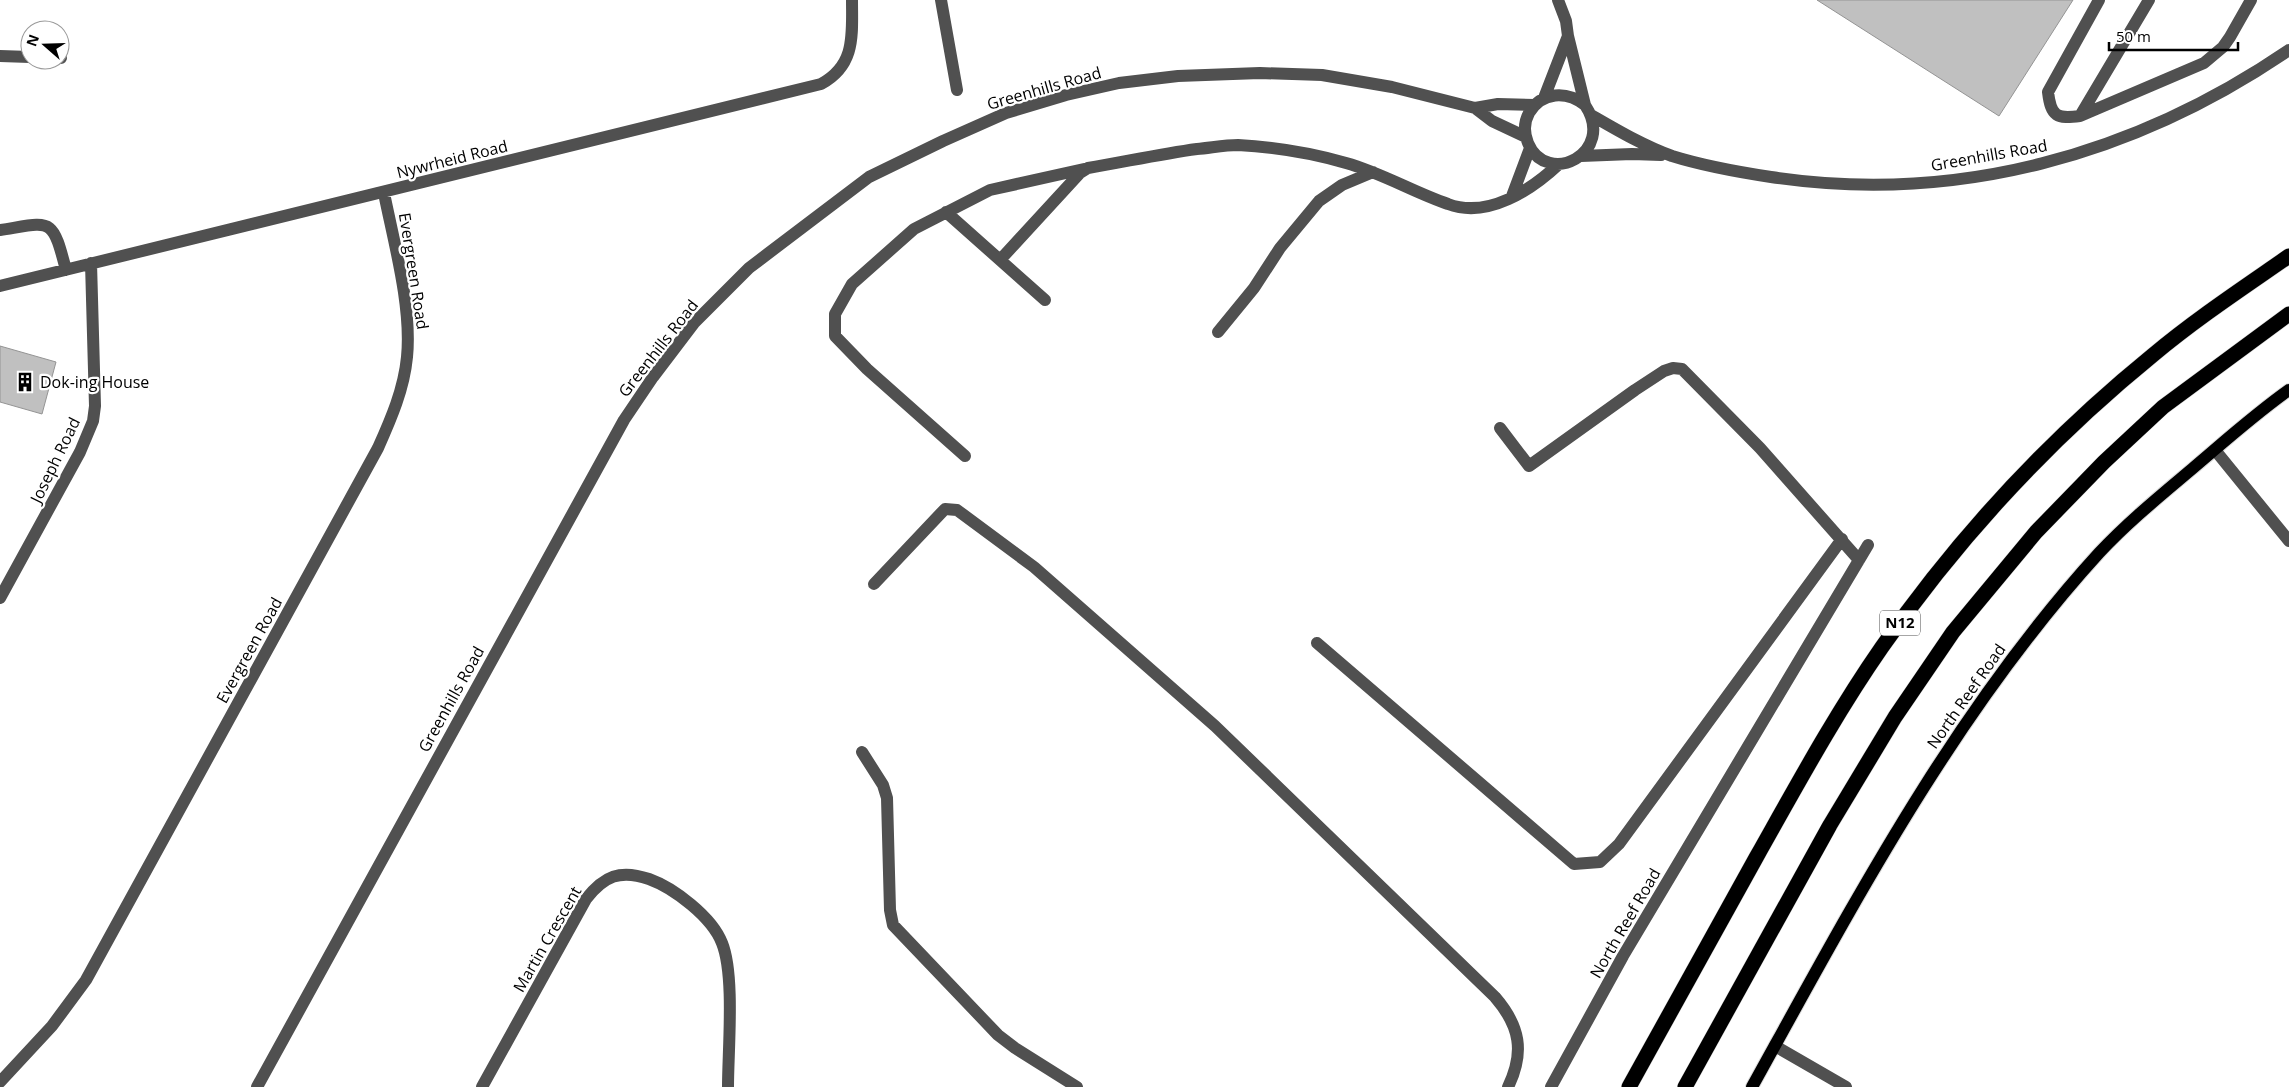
<svg xmlns="http://www.w3.org/2000/svg" width="2289" height="1087" font-family="'Open Sans',sans-serif">
<style>
.building{fill:#c0c0c0;stroke:#949494}
.lines{fill:none;stroke-linecap:round;stroke-linejoin:round}
.major-casing{stroke:#dbdbdb;stroke-width:14}
.highway-casing{stroke:#dbdbdb;stroke-width:16}
.minor{stroke:#505050;stroke-width:12}
.major{stroke:#000;stroke-width:12}
.highway{stroke:#000;stroke-width:15}
.labels{text-anchor:middle;stroke-width:4.5;stroke-linejoin:round;paint-order:stroke}
.shield{fill:#fff;stroke:#4c4c4c;stroke-width:1}
.shield-label{font-size:15px;font-weight:bold;fill:#000}
.street-label{font-size:16px;fill:#000;stroke:#fff}
.poi-label{font-size:16px;fill:#000;stroke:#fff;text-anchor:start}
</style>
<rect width="100%" height="100%" fill="#fff"/>
<!-- building -->
<path class="building" d="M1817,0h256l-74,116z
M0,346l56,16 -14,52 -42,-12z"/>
<g class="lines">
<defs>
<path id="major" d="M1752,1087c103,-186 203,-376 347,-534 29,-31 61,-57 93,-84 32,-27 63,-55 97,-79"/>
<path id="highway" d="M1629,1087c43,-77 86,-154 128,-231 40,-71 79,-143 125,-209 76,-109 169,-209 271,-292 43,-36 90,-67 136,-99
M1685,1087l145,-262 65,-108 58,-85 83,-100 68,-70 59,-55 126,-93"/>
</defs>
<!-- major casing -->
<use href="#major" class="major-casing"/>
<!-- highway casing -->
<use href="#highway" class="highway-casing"/>
<!-- minor -->
<path class="minor" d="M941,0l16,90
M1558,0l8,21 2,15 17,69c32,48 -38,83 -57,38 -4,-10 -4,-21 1,-30 13,-22 38,-22 56,-8
M2099,0l-51,92c3,25 9,27 32,24l124,-53 19,-16 7,-10 21,-37
M0,56l30,1
M60,58h1
M1544,98l24,-62
M1475,108l17,13 34,16
M1591,115c26,15 53,31 81,41 32,10 66,16 99,21 186,28 364,-22 518,-127
M2080,116l69,-116
M1581,156l51,-2 29,1
M1512,196l18,-48
M946,212l99,88
M0,230c52,-8 52,-14 66,40
M1000,260l80,-87 8,-5c36,-6 72,-14 109,-19 13,-1 27,-4 41,-4 36,2 74,8 108,18 36,10 67,29 102,41 40,15 83,-14 111,-40
M0,286l821,-202c35,-19 31,-49 31,-84
M1218,332l36,-44 26,-40 39,-47 23,-16 31,-13
M1500,428l29,38 106,-76 29,-19 9,-3 9,1 78,79 99,112
M2215,450l74,91
M965,456l-98,-87 -32,-33v-22l17,-30 62,-55 76,-39 94,-21
M874,584l71,-75 12,1 77,57 181,159 280,271c25,29 30,55 13,90
M0,598l80,-146 13,-31 2,-15 -4,-143
M1317,643l257,221 26,-2 19,-18 223,-305
M862,752l21,33 4,13 3,112 3,15 105,110 17,13 62,39
M1775,1046l71,41
M0,1082l52,-56 34,-46 292,-532c13,-29 26,-59 29,-91 5,-50 -13,-114 -23,-164
M257,1087l367,-667 29,-43 41,-54 55,-55 120,-91 74,-36 63,-28 60,-18 53,-12 59,-7 82,-3 62,2 70,12 83,21 23,-4 37,1
M482,1087l104,-188c18,-23 34,-30 63,-20 25,9 63,38 73,64 13,32 6,107 6,144
M1551,1087l72,-131 245,-411"/>
<!-- major -->
<use href="#major" class="major"/>
<!-- highway -->
<use href="#highway" class="highway"/>
</g>
<!-- icons -->
<defs>
<symbol id="building-bare" viewBox="-9 -9 18 18"><path d="M-4-6H4V6H1V3H-1V6H-4ZM-2.5-4.3h1.7v1.8h-1.7ZM.8-4.3h1.7v1.8H.8ZM-2.5-1h1.7V.8h-1.7ZM.8-1h1.7V.8H.8Z" fill="#000" stroke="#fff" stroke-width="2.5" paint-order="stroke"/></symbol>
</defs>
<g fill-rule="evenodd">
<use href="#building-bare" x="11" y="368" width="28" height="28"/>
</g>
<g class="labels">
<!-- shield labels -->
<rect class="shield" x="1880" y="610.5" width="40" height="25" rx="4"/>
<g class="shield-label">
<text x="1900" y="628">N12</text>
</g>
<!-- street labels -->
<g class="street-label">
<text transform="translate(1044 88) rotate(-16)" y="6">Greenhills Road</text>
<text transform="translate(1989 155) rotate(-10)" y="6">Greenhills Road</text>
<text transform="translate(452 159) rotate(-14)" y="6">Nywrheid Road</text>
<text transform="translate(414 271) rotate(81)" y="6">Evergreen Road</text>
<text transform="translate(658 348) rotate(-52)" y="6">Greenhills Road</text>
<text transform="translate(55 460) rotate(-64)" y="6">Joseph Road</text>
<text transform="translate(249 650) rotate(-61)" y="6">Evergreen Road</text>
<text transform="translate(1966 696) rotate(-55)" y="6">North Reef Road</text>
<text transform="translate(451 699) rotate(-61)" y="6">Greenhills Road</text>
<text transform="translate(1625 923) rotate(-60)" y="6">North Reef Road</text>
<text transform="translate(547 939) rotate(-60)" y="6">Martin Crescent</text>
</g>
<!-- poi labels -->
<g class="poi-label">
<text x="40" y="388">Dok-ing House</text>
</g>
</g>
<!-- north arrow -->
<g transform="translate(45 45) rotate(290)"><circle r="24" fill="#ffffff" stroke="#999999"/>
<path d="M0-4L9 19L0 12L-9 19Z" fill="#000000"/>
<text y="-8" font-size="14" font-weight="bold" text-anchor="middle" fill="#000000">N</text>
</g>
<!-- scale -->
<path d="M2109 42v8h129v-8" fill="none" stroke="#000000" stroke-width="2.5"/>
<text x="2116" y="42" font-size="15" fill="#000000" stroke="#ffffff" stroke-width="4" paint-order="stroke">50 m</text>
</svg>
